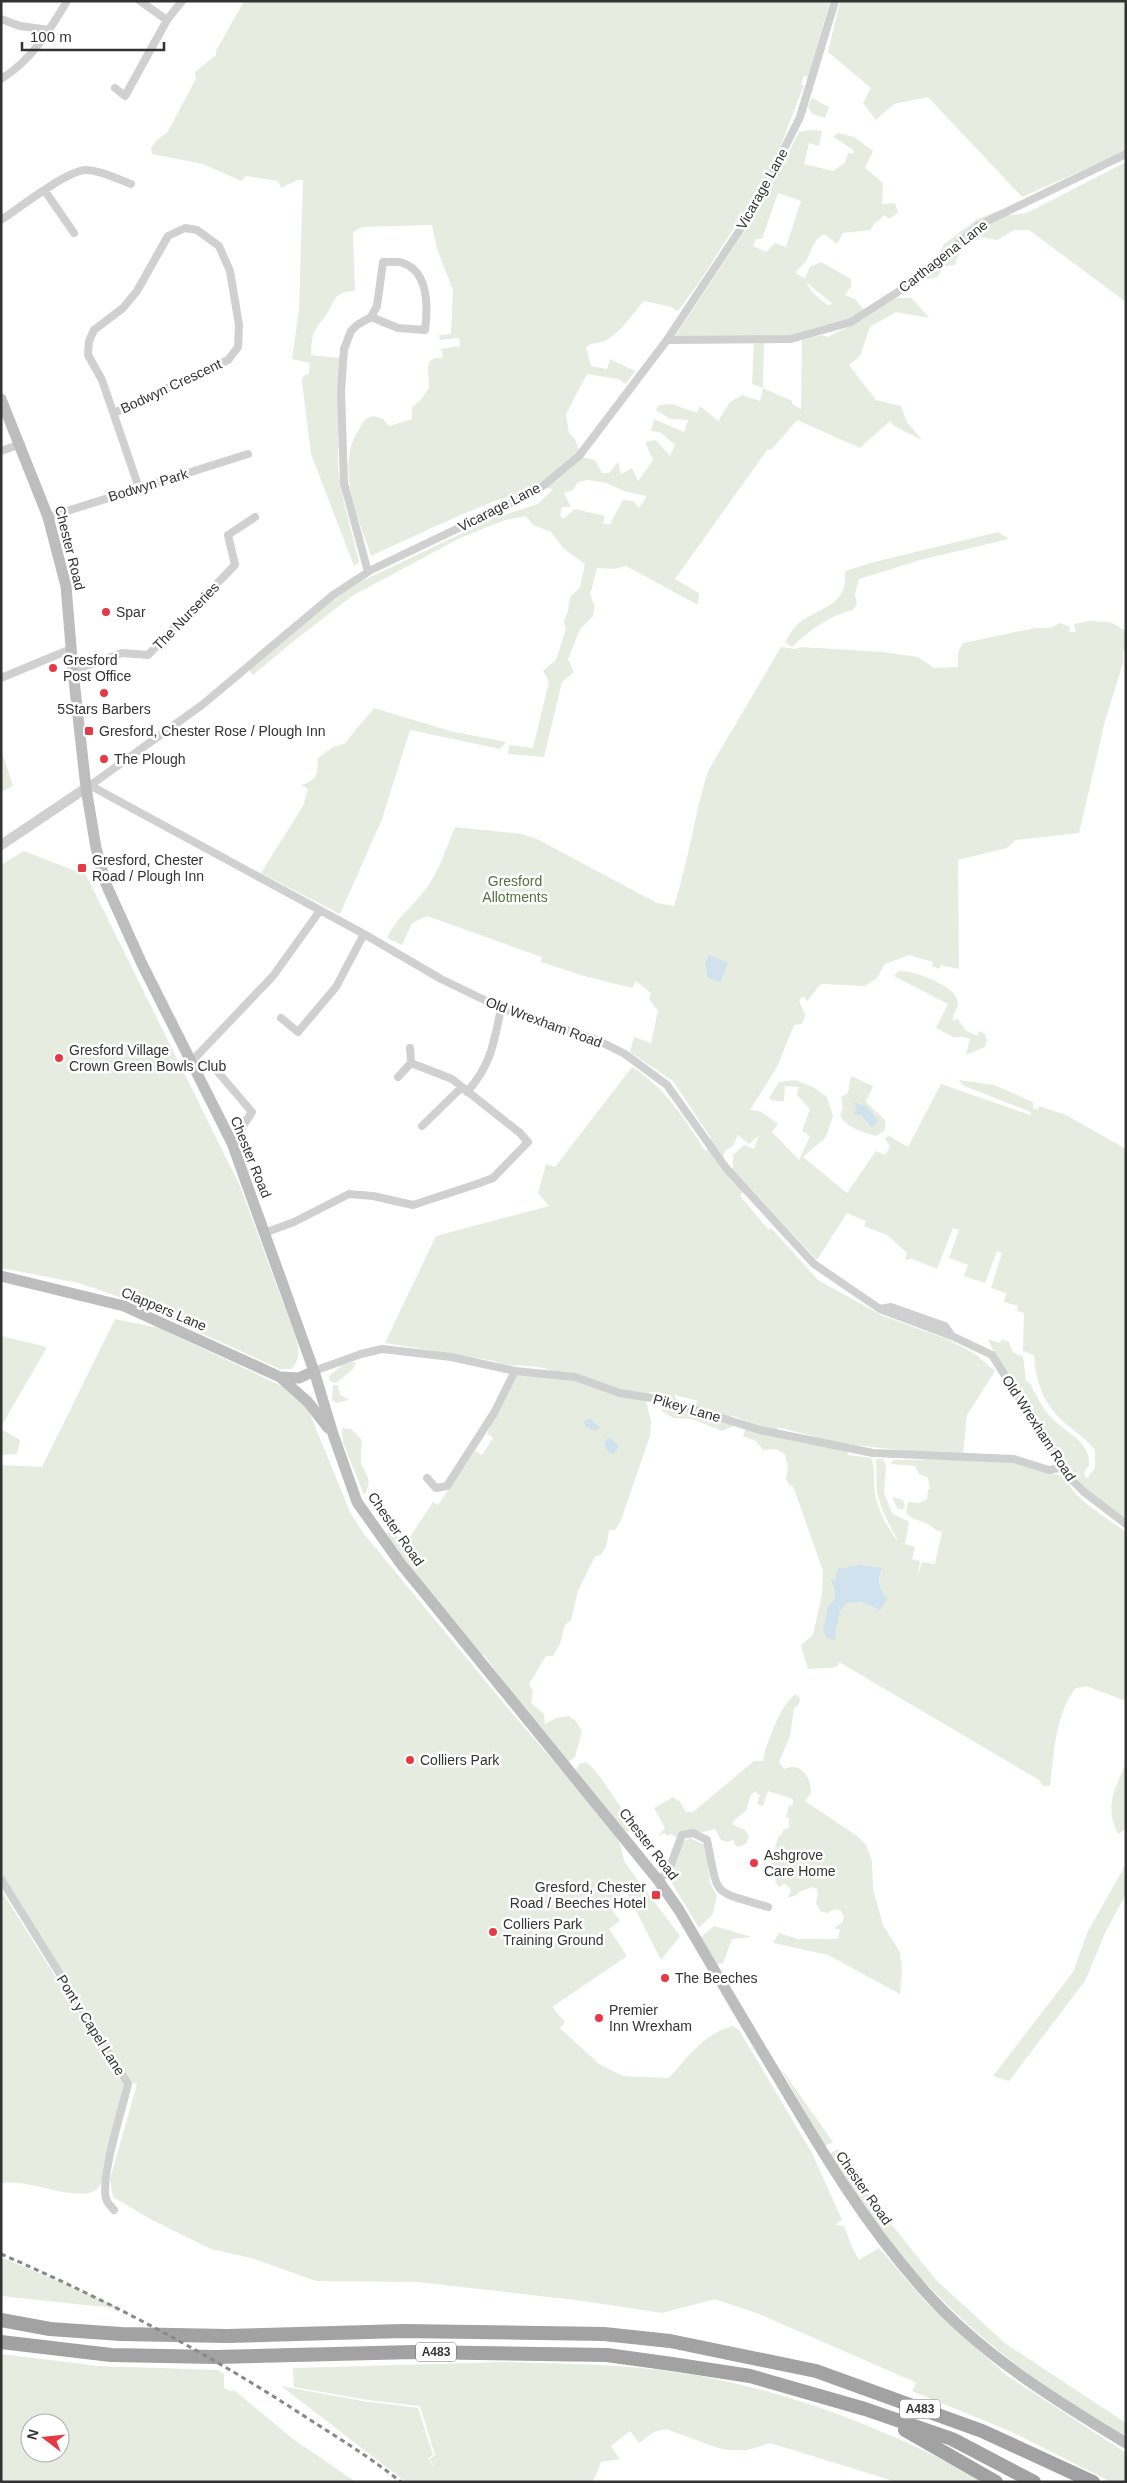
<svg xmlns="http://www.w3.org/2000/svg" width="1127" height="2483" font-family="Helvetica,sans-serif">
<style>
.green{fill:#e6ecdf;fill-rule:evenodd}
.water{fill:#cfe2ee}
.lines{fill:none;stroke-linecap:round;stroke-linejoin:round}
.minor{stroke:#d0d0d0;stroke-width:8}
.tertiary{stroke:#d0d0d0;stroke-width:10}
.secondary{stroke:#bdbdbd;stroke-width:11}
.trunk{stroke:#a2a2a2;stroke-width:14}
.rail{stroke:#888;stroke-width:3;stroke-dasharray:5 4;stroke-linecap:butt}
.poi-dot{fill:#e63946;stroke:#fff;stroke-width:2}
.labels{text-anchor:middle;stroke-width:5;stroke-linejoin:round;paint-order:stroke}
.shield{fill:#fff;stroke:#707070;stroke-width:1}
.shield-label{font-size:12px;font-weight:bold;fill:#333}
.street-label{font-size:14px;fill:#333;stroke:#fff}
.poi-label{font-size:14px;fill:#333;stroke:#fff;text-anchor:start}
.park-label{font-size:14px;fill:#56703f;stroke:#fff}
</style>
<rect width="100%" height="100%" fill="#fff"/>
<!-- green -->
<path class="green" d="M244,1h586l-22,76 -4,-1 -3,9h3l-32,83 -72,113 -22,30 -7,-4 -27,-6c-11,12 -22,30 -36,38 -8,5 -14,2 -22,8l5,19 16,3 3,-10 25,12 -9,13 -8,-5 -31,-5 -21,40 3,19 6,6 6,18 14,3 7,13h7l9,-11 3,12 11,-6 6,13 15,-21 -8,-18 11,-2 14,16 5,-11 -15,-13 -9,-1 3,-12 30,13 4,-12 -18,-1 -14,-9 3,-5 13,-1 25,9 3,-7 18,15 12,-19 12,-7 18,6 3,-13 -11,-4 2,-40 10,-1 -1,45 29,13v3l9,5 1,-69 20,-5 6,2 35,-18 32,-21h17l17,20 -33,-6 -26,15 -10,29 -11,9 27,35 25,6 6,16 15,18 -28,-14 -4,-5 -30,27 -63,-28 -25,29 -5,1 -92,129 24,14 -1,12 -72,-39 -12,3 -17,-1 -7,27 5,11 -2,10 -13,13 -12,30 6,13 -12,10 -18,75 -36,-3 1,-9 24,3 16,-66 -6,-11 13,-11 10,-31 -2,-8 4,-10 2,-14 10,-10 5,-23 -21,-15 -13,-17 -18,-7 -7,-9 -21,4 -45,18 -108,58 -62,48 -37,31 -4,-5 87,-73 24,-15 134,-64 44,-14 15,-15c-30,-8 -148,52 -182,67 -11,-34 -31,-77 -19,-113 3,-8 9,-17 13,-24l8,-3 10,3 6,7 23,-7v-12l8,-6 9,-13c1,-12 -8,-33 14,-30l-2,-9 19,-3 -1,-8 -19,2 -1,-5 12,-1 2,-44 -16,-41 -5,-24 -70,2 -9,5 2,59c-23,1 -18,9 -29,24 -13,18 -14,16 -15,40l29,3 -2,110 6,34 15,60 -5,4 -43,-112 -9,-72 1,-6 6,-2 1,-11 -18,-4 7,-49 4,-130h-5l-17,8 -3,-7 -32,-5 -5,5 -38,-17 -51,-10 -1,-6 6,-8 10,-7 29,-54 -1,-7 21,-17v-4zM589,480l17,3 21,9 20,4 -8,12 -6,-7 -10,-1 -13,24h-7l2,-8 -30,-7 -12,10 -3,-4 2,-8h9l-7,-14 9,-3 5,-8z
M840,1h286v150l-104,46 -94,-100 -34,7 -18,16 -13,-17 8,-15 -43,-36z
M812,98l17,9 -4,11 -13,-4 -4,-8z
M813,130l9,1 -3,15 -10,-3 -5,21 29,7 12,-8 3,-10 5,1 1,-4 -21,-13 5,-4 16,4 19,14 -8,17 18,15 -1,21 13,-1 3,9 -8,7 -6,-4 -6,7 -1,-2 -7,10 -27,3 -6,11 -13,-10c-13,7 -11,16 -18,27 -3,4 -8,8 -11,12l10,5 5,-11 11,-5 30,17v7l-6,9 10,4 9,11c-55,37 -127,27 -190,28l85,-129 40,-77zM778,193l23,8 -15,46 -11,-4 -9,9 -13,-6 3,-7h6zM806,282l27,22 -6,1 -15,-13z
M1126,162v140l-97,-72h-15l-17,10 -16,-3 -21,13 -5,15 -10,1 -8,11 -9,2 -4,-6 10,-8 10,-21 32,-24 21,-9 14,4 16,-2z
M998,532l11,7 -89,21 -61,19 -4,15 2,10 -4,6c-25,6 -43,20 -61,37l-7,-5c4,-6 8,-14 14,-19 23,-17 49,-17 46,-52l25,-8z
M1090,621l20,1 16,9v19l-3,1v12l-18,58 -26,112 -63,7 -9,8 -49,12 1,109 -18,-4 -2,4 -7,-3 1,-4 -24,-7 -24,9 -8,14 -12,8 -44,-2 -14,17 -4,-5 -4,5 6,14 -3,9 -8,1 -17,42 -27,43 10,1 18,13 -6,8 27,28 11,-24 -8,-5 8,-22 -13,-14 2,-8 -14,-1 -1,15h-10l-5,-3 10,-16 16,-2 18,7 14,10 6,19 -7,21 -23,20 44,36 29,-42 9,4 5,-8 -5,-9 4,-2 19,11 33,-63 89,31 1,-3 -67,-26 -5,-6 35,5 39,17v6l5,2 1,-4 27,9 60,34v372l-43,-34 -89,-134 -6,-14 12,4 2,-4 7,3 4,10 10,5 3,24 4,2c6,12 11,23 20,33 14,16 41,25 39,49l-5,8 3,6 8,-11v-18c-8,-10 -19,-18 -29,-26 -22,-19 -30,-40 -32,-69l-11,-4 1,-38 -7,-2 1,-5 -14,-4 2,-9 -15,-5 11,-35 -5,-2 -12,32 -21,-7 4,-11 -19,-7 10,-28 -6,-2 -16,41 -27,-11 -1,2 -4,-1 2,-6 -20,-18 -23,-9 2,-5 -19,-8 -30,47 -69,-74 -8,10 28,33 3,-1 47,52 65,36 64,23 28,15 20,17 -28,44 -4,38h-38l-79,-9 2,11 23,3c5,11 2,24 4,36 2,14 13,36 23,47l-15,-29 -6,-19 -1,-34h7l3,7 -2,26 8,21 17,9 -4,22 10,3 -3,12 8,2 -3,17 5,-16 13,2 7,-32c-7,-1 -9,-5 -14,-8 -9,-4 -15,-4 -22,-11l2,-11 11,1 8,-4 1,-10h2l-2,-11 -9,-4 -4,-8 -24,-2 2,-4 83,-1 35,3 51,14 14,18 13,12 37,26v169l-40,-15 -10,2c-21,25 -22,67 -26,98h-7l-4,-6 -200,-118 -1,4c-10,4 -20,1 -30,3l-7,-24 12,-10 9,-41 1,-23 -30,-85h-3l-4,-6 2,-13 -3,-13 -10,-5 -12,1 -7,-9 -13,-5 5,-14 -17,-7 3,11 -12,5 -30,-12 -19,-1 -11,-7 -4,-18 -9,-1 -3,9 5,20 -1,15 -30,87 -5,7h-6l-3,17 -5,8 -6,1 -17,35 -7,29 -6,5 -5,19 -7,12h-7l-17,28 4,7 -2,12 13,11 1,10 11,-6 13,-2 8,6 5,10 -7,25 -6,5 -47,-55 -37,-51 -10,-6 -52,-65 -37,-52h6l14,10 27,-41 5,3 37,-54 7,4 11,-17 -6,-5 28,-55 5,-4 41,5c-15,-20 -46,-8 -66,-18l-110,-18 51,-107 113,-30 -11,-13 8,-29 9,3 77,-100c34,21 53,53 74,85l5,-14 -38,-57 -43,-29 4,-15 17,6 7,-32 -9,-12 2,-6 -15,-12 -4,7 -48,-12 -43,-14 1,-5 -115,-41 -15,7 -10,22 -15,-7c9,-20 25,-31 38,-48 14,-18 21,-42 30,-63l66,7 16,5 120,64 17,3c15,-46 20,-90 34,-135l73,-124 14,2 6,-2 81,5 36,5 16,11 24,-1v-15l5,-9 72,-15h15l10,-5 10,4 -1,5h7l-2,-8zM738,1135l11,9 10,-9 -5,14 -10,-4 -11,10v12l-8,6 -5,-6 5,-16 8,-5zM675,1395l23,6v1l-7,2 -15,-3zM777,1427l39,10 -2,4 -35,-6zM882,1568c-5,14 -3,20 6,31l-8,11 -19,-8 -14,1 -7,8 -6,-9 2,-6 -5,-14z
M374,708l76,23 56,11 -6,7 -90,-19 -28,89 -42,95 -79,-41 42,-67 5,-17 -7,-4c17,-5 16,-11 17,-27l15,-11 11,-3z
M1,749l12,37 -12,6z
M24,851l62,24 154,311 56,152c3,14 5,20 -5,31h-11l-152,-69 -49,-17 -78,-15v-403z
M899,971c14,-1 59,15 59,32 0,6 -6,11 -5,18l5,-2 7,11 12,6 2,-5 6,3 2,7 -2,6 -19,8 4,-16 -6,-2h-11l-17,-9 12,-24 -54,-28z
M851,1076l22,10 -7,16 19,18v10l-9,6c-14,-4 -28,-8 -36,-20l3,-8 -2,-11 7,-4zM856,1109l22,12 -6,7 -11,-13h-8z
M115,1319l44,9 129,61 20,20 42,103 14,22 147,178 106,122 8,29 55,73 -19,24 -35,-69 -18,13 12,17 -11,8 18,27 -75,51 13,15 -5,6 39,36 24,12 46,2c19,-21 35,-45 64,-52l6,4 73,123 30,67 -7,5 9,1c5,12 8,23 15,34l20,-12 47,54 80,73 120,78v29h-15l-99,-50 -100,-41 5,-8 -158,-69 -44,-15 -53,14 -79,-12 -165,-19 -102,-1 -65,-23 -40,-9 -61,-30 -37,-22 -3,-18 27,-95 -6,-1 -130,-211v-407l41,2z
M1,1336l46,11 -46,80z
M352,1362h4l-3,7 -17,14 -6,-2 -1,-5 15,-12z
M333,1385h5l2,10 9,5 -13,3 -4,-3z
M342,1428l9,1 11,11c0,7 -3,19 0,25 5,12 11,16 2,30l-21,-53z
M1,1429l19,11 -3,14 -16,1z
M892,1497l11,3 2,6 -3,4 -5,-2z
M796,1694l4,5 -1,5 -5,4 -4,28 -11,26 5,7c18,-8 27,9 27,24l-6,8 52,35 9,9 6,16 1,28 10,36 17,27 2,19 -2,23 -72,-39 -55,-12 6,-10 19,6h40l2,-9 -6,-2 8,-5 2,-6 -3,-6 -6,-2 -8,4 -7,-2 -4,-8 2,-9 -1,-5 -5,-2 -13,5 -2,3 -10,3 4,-7 -3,-5 -4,-2 -5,3 -4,-7 4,-14h-3l-3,4 -3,-6 4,-3 -1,-7 6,-19 2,1 2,-6 6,-2v-10l-3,-1 3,-11 4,-1v-6l-25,-8 -5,15 -6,-2 3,-9 -3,-1v-3l-6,3 -5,17 -12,9 -2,4 13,6 4,6 -2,7 -8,4 -4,-2 -2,-5 -5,2 -7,-2 -6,-11 -37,9 -7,-4 -4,2 -2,-3 -7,3 7,-8 -11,-20 19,-11 7,5 6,10h7l61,-51h9c3,-17 18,-58 33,-67z
M586,1762c17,14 26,35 40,52 4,4 9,6 10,12l-6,6 -5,-1 -49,-61 3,-6z
M1126,1763v66l-8,5c-14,-29 -3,-44 8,-71z
M690,1838l15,7 5,38 7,13 -4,18 -14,14 -30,-50 12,-35z
M1126,1864v30l-20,37 -21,50 -76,100 -16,-5 80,-104 15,-41z
M1,1890l122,194v9l-20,76c-1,7 0,14 -5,19 -17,18 -73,-12 -97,-4z
M714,1926l38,11 -20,2 -9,24 -6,1 -16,-27z
M780,2067l53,75 -9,5z
M838,2149l34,51 64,80 70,64 120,79v15c-104,-61 -188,-129 -260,-226 -13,-18 -25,-39 -37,-58z
M1,2257l122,52 -122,-13z
M1,2354l97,12 120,4 6,4v14l6,3 4,-1 59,49 63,43h-355zM30,2423h30v30h-30z
M506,2362c58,2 117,2 175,11 102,15 213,58 303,109h-87l-127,-39 -22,7h-19l-11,-2 -52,-19 -12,3 -15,11 -9,-12 -19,15 9,13 -19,3 -8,20h-187l-125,-96 81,15 56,7 15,47 -5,3 8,12 -6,-11 5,-4 -15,-49 -52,-6 -74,-13 -1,-19z"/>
<!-- water -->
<path class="water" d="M709,955l19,8 -8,19 -12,-4 -3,-14z
M854,1102l13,5 11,14 -6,7 -11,-13h-8l3,-6z
M590,1418l10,10 -5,3 -9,-4 -2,-6z
M609,1437l10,9 -5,8 -6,-2 -4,-10z
M859,1565l23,3c-5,14 -3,20 6,31l-8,11 -19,-8 -14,1 -7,8 -6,29 -6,-1 -5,-8 5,-25c11,-7 7,-14 3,-25l5,-2 1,-10z"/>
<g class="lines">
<!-- minor -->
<path class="minor" d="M140,1l27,19
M1,19l19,7 30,4
M1,79c30,-18 49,-49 66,-78
M115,88l10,8 42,-76 15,-19
M45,191l29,42
M1,220c17,-11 69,-52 86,-50 16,1 30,9 44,14
M667,340l124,-1 60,-17 67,-43 61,-54 147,-71
M114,413l114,-53 10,-13 1,-22 -9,-54 -11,-25 -22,-16 -12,-2 -17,8 -31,55 -14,17 -29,22 -5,11 -1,14 14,25 37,108
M1,451l20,-7
M48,517l200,-63
M368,572l-24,-89 -3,-92 3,-42 7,-18 6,-6 14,-8 6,-11 6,-44c6,0 14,-1 20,1 26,9 25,45 22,67l-27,-2 -27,-11
M73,671l49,-18 26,2 87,-90 -7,-30 27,-18
M1,678l70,-29
M91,786l273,148 77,45 60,29 96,32 28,14 42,31 59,83 88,96 66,45 72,27 40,19 78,123 14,14 42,32
M88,787l114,-82 131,-110 38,-25 167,-80 41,-34 88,-116 88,-133 45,-90 35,-116
M281,1018l17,14 38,-45 28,-53
M191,1062l82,-86 46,-64
M411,1063l41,16 10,8
M217,1071l35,41 -20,31
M398,1077l13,-14 -1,-15
M467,1092c24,-27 27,-49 34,-84
M264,1233l30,-11 55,-28 24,2 40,9 64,-21 16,-6 35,-36 -8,-9 -58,-46 -40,39
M880,1309l11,-2 54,19 7,10
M314,1371l47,-17 21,-5 69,8 64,14 60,6 45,16 44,7 96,30 113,23 141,6 35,11 15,-3
M427,1478l9,10 11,-2 47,-73 21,-42
M1,1879l127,205c-5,23 -30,99 -21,117 1,3 5,6 7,9
M658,1880l10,-8 14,-37 11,-2 14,7c12,58 3,50 61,67"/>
<!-- tertiary -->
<path class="tertiary" d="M1,845l85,-57"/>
<!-- secondary -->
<path class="secondary" d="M1,399l47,118 18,69 7,85 13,117 10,60 10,36 35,78 91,181 82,228 19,63 24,68 44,62 257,316 21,30c33,56 66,113 100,169 43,73 86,145 143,209 57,65 131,111 204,155
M1,1276l123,30 156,71 28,25 20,26
M280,1377l19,1 15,-7"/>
<!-- trunk -->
<path class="trunk" d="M1,2320l49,9 71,5 106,2 176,-5 201,3 66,7 146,30 166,60 111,51
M1,2342l110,13 105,2 198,-5 193,3 65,9 78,12 115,33 87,30 82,43
M905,2430l91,52"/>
<!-- rail -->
<path class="rail" d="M1,2254c104,45 205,98 300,160 34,22 69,43 100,68"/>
</g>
<!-- markers -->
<g class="poi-dot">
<circle cx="106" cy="612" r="5"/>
<circle cx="53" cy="668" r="5"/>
<circle cx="104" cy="693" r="5"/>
<rect x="84" y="726" width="10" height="10" rx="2.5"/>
<circle cx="104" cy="759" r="5"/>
<rect x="77" y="863" width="10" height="10" rx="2.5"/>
<circle cx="59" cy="1058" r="5"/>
<circle cx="410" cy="1760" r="5"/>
<circle cx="754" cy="1863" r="5"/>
<rect x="651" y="1890" width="10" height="10" rx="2.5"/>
<circle cx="493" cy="1932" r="5"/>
<circle cx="665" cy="1978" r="5"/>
<circle cx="599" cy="2018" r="5"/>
</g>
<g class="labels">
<!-- shield labels -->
<g class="shield">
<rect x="416" y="2342.5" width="40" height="19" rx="4"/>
<rect x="900" y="2399.5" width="40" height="19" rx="4"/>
</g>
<g class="shield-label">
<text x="436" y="2356">A483</text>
<text x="920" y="2413">A483</text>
</g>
<!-- street labels -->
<g class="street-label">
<text transform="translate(762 189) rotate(-61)" y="5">Vicarage Lane</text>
<text transform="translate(943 256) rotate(-38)" y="5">Carthagena Lane</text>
<text transform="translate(171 386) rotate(-25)" y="5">Bodwyn Crescent</text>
<text transform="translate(148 485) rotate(-17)" y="5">Bodwyn Park</text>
<text transform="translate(499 507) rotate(-27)" y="5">Vicarage Lane</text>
<text transform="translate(70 548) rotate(76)" y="5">Chester Road</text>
<text transform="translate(186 616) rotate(-46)" y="5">The Nurseries</text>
<text transform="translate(544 1022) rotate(20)" y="5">Old Wrexham Road</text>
<text transform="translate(251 1157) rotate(68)" y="5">Chester Road</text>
<text transform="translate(164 1309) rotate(23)" y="5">Clappers Lane</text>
<text transform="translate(687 1408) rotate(16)" y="5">Pikey Lane</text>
<text transform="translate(1039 1428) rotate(57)" y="5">Old Wrexham Road</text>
<text transform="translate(396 1529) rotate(55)" y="5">Chester Road</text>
<text transform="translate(649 1844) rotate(52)" y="5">Chester Road</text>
<text transform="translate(91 2025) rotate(58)" y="5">Pont y Capel Lane</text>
<text transform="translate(864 2188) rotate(55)" y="5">Chester Road</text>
</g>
<!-- poi labels -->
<g class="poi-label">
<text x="116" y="617">Spar</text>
<text x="63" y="665">Gresford<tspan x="63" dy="16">Post Office</tspan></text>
<text x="104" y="714" text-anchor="middle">5Stars Barbers</text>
<text x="99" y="736">Gresford, Chester Rose / Plough Inn</text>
<text x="114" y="764">The Plough</text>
<text x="92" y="865">Gresford, Chester<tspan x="92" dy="16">Road / Plough Inn</tspan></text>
<text x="69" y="1055">Gresford Village<tspan x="69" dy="16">Crown Green Bowls Club</tspan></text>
<text x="420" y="1765">Colliers Park</text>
<text x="764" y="1860">Ashgrove<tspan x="764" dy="16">Care Home</tspan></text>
<text x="646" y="1892" text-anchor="end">Gresford, Chester<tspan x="646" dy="16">Road / Beeches Hotel</tspan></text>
<text x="503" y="1929">Colliers Park<tspan x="503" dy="16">Training Ground</tspan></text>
<text x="675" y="1983">The Beeches</text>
<text x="609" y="2015">Premier<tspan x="609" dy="16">Inn Wrexham</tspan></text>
</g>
<!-- park labels -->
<g class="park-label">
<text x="515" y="886">Gresford<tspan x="515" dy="16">Allotments</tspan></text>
</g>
</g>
<!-- border -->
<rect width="1127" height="2483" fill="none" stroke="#333333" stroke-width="5"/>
<!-- north arrow -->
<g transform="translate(45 2438) rotate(286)"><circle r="24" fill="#ffffff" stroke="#adadad"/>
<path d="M0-4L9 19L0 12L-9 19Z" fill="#e63946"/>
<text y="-8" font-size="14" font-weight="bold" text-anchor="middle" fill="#333333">N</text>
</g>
<!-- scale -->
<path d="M22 42v8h142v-8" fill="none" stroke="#333333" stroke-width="2.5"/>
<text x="30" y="42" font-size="15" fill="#333333" stroke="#ffffff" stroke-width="4" paint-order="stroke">100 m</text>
</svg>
